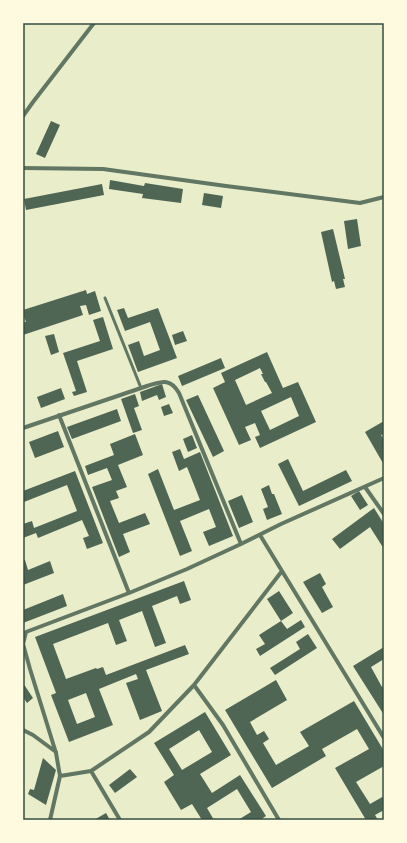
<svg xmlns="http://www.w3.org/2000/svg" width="407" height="843" font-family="'Space Grotesk',sans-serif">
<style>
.building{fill:#4f6655;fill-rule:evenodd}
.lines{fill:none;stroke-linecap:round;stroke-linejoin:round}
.service{stroke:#617663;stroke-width:3}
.minor{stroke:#617663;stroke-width:4}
.neatline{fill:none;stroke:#344e41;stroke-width:1.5}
</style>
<rect width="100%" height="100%" fill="#e9edc9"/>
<!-- building -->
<path class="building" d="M51,121l9,4 -15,33 -9,-4z
M110,180l34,6 1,-3 38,6 -2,14 -39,-5 1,-4 -34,-5z
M102,184l2,11 -78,15 -2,-11z
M204,193l19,3 -2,12 -19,-3z
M357,219l4,27 -13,3 -4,-28z
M333,229l12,50h-2l2,8 -9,2 -2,-8 -2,1 -11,-50z
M86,290l1,4 8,-3 6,20 -12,4 -3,-10 -6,1 3,9 -60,20v-13h3l-3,-8v-4z
M124,308l4,10 30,-10 19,50 -39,14 -10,-27 11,-4 5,15 16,-6 -10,-28 -25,9 -8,-21z
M103,317l10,32 -36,12 10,31 -13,4 -2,-4 4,-1 -13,-38 37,-12 -7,-21z
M183,331l4,10 -12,4 -3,-10z
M54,334l5,18 -8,3 -6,-19z
M267,352l16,36 15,-6 18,40 -56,26 -5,-11 5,-2 -5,-12 -10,4 6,13 -12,5 -26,-57 12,-6 -4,-9zM260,368l3,6h-2l4,8h1l6,11 -26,12 -11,-25zM291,397l8,19 -29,14 -9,-19z
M221,358l4,10 -43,18 -4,-10z
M162,384l4,13 -7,3 -2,-5 -15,6 -2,-9z
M61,388l4,11 -24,9 -4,-11z
M135,394l4,12 -5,2 8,22 -9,3 -12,-34z
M198,395l26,56 -11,6 -27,-57z
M169,404l4,9 -9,3 -3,-9z
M117,409l4,12 -49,18 -5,-12z
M384,421v13l-3,1 3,5v25l-19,-33z
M58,431l6,16 -29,11 -6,-16z
M135,434l8,21 -25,10 9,22 -11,4 3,7 -9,3 9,22 26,-10 5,11 -27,10 7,18 -11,5 -27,-70 20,-7 -5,-12 -19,7 -3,-9 29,-11 -4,-11z
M192,435l5,13 -9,4 -5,-13z
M180,449l4,10 16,-7 33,84 -24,10 -6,-14 13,-5 -7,-18 -29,12 12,30 -12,5 -32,-82 10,-5 16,41 26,-10 -13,-33 -8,4 -7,-19z
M288,459l15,32 43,-21 6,11 -53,25 -21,-42z
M75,471l28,72 -16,6 -4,-11 6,-2 -7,-16 -44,18 -2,-5 -13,5v-14l9,-3 2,7 43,-17 -10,-26 -43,17 -1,-11z
M269,485l3,9h2l8,20 -15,6 -4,-11 5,-2 -7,-18z
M359,491l9,14 -8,5 -9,-14z
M242,495l11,27 -14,6 -11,-27z
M374,508l10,16v25l-14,-22 -30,22 -8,-10z
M23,560h2l3,10 22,-9 4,12 -31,12z
M320,573l6,11 -4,3 11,20 -11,6 -19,-31z
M184,581l7,19 -11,4 -3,-8 -25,10 14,37 -11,4 -13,-36 -23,9 8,21 -11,4 -8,-22 -55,21 13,35 30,-11 1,1 6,-2 3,8 79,-30 4,9 -43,16 16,41 -22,9 -14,-37 12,-4 -2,-5 -37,15 14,36 -44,17 -18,-47 5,-2 -21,-56zM86,693l9,24 -18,7 -9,-24z
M279,591l14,22 -12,8 -14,-22z
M63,594l4,12 -44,17v-13z
M301,620l4,7 -45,29 -4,-7 9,-5 -6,-9 22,-14 6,8z
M308,634l9,14 -42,27 -5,-7 30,-19 -4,-7z
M384,647v12l-13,8 11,20 2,-1v29l-31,-49z
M276,680l11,20 -37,22 7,13 7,-4 5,8 -6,4 13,22 33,-19 -9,-14 54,-31 30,50v15l-28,16 14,22 14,-8v14l-9,5 3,5h-12l-31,-52 34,-19 -12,-20 -35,20 4,7 -54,32 -47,-78z
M23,683l10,15 -6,5 -4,-6z
M205,712l26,43 -31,19 12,19 28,-18 26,41 -6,4h-22l13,-8 -14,-23 -30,19 7,12h-12l-10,-16 -11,6 -17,-28 10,-7 -20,-32zM199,730l13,22 -30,18 -13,-21z
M43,758l13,12 -10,35 -18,-11 2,-5 4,1z
M130,769l7,8 -22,16 -6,-8z
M106,813l4,7h-16z"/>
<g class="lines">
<!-- service -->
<path class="service" d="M105,298l36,90"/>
<!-- minor -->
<path class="minor" d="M23,116l10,-14 61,-79
M23,168l80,1 123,17 134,17 24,-6
M59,415l70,178
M23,428l124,-42c14,-4 23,-9 32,7l62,151
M365,487l19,27
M260,535l124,203
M23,730l10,5 23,17
M91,771l58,-39 45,-47
M60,776l31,-5 29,49
M50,820l10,-44 -4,-23 -26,-84 -7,-25 3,-12 103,-39 58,-24 54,-25 40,-20 103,-46
M279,820l-56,-95 -29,-40 88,-114"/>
</g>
<!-- border -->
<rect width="407" height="843" fill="none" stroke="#fefae0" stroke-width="48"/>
<rect x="24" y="24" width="359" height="795" class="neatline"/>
</svg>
